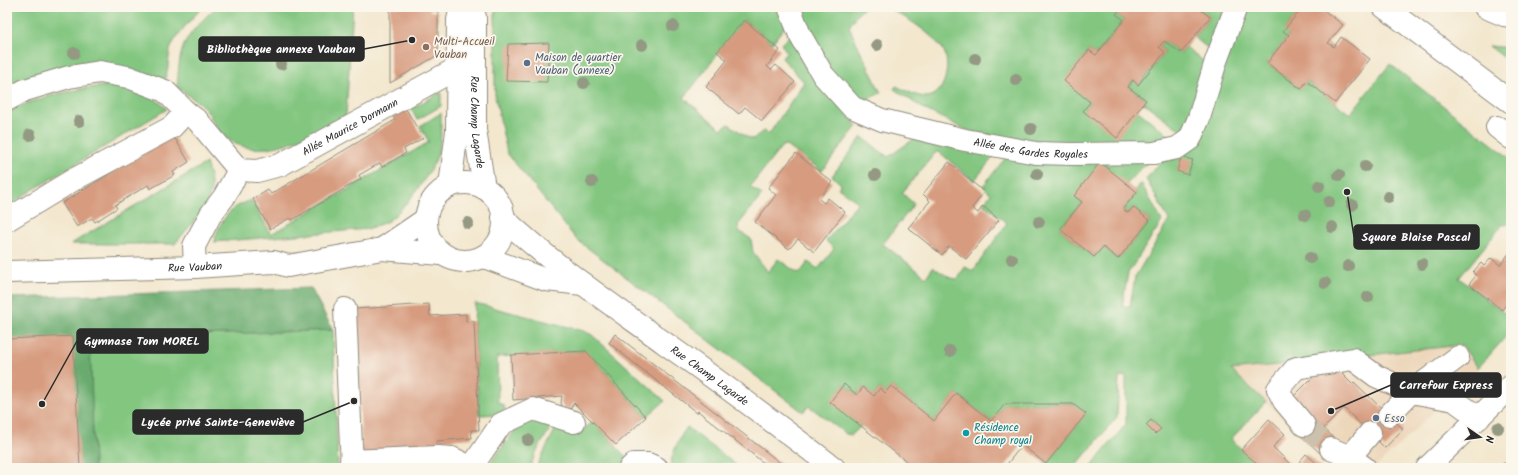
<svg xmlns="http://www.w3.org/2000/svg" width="1518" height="475" font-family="Kalam,sans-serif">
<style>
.built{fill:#edd7bb}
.green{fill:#82c680;stroke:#567856}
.forest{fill:#69ab6e;stroke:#4a6b4c}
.building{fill:#d79c80}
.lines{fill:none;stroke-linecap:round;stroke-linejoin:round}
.minor-tunnel{stroke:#cbc1ad;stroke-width:22;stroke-dasharray:22 11;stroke-linecap:butt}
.minor-casing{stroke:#8f897c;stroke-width:24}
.major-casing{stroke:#8f897c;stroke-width:24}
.minor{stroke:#fff;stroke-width:22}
.major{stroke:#fff;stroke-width:22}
.tree{fill:#939982}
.education-dot{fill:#8d6e63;stroke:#fbf7ec;stroke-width:1.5}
.service-dot{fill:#5c6f8a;stroke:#fbf7ec;stroke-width:1.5}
.culture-dot{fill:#0f9aa8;stroke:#fbf7ec;stroke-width:1.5}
.labels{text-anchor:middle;stroke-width:3.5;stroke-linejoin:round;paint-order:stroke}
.education-label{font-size:11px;fill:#785e54;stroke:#fbf7ec;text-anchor:start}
.service-label{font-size:11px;fill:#4e5e75;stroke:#fbf7ec;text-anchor:start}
.street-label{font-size:11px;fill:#2b2b2b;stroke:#fbf7ec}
.culture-label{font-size:11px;fill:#0d838f;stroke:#fbf7ec;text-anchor:start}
.leader{fill:none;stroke:#2b2b2b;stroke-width:1.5}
.callout-dot{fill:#2b2b2b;stroke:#fbf7ec;stroke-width:1.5}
.callout{fill:#2b2b2b;stroke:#2b2b2b;stroke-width:1.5}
.callout-label{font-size:12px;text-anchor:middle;font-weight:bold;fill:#fff}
</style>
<rect width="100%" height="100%" fill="#fbf7ec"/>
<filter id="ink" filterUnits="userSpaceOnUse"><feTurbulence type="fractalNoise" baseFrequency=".025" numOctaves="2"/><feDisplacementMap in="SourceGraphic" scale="8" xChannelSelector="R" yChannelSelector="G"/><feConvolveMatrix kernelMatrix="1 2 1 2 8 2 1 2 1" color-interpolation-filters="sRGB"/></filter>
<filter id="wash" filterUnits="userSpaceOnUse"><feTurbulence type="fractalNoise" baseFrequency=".012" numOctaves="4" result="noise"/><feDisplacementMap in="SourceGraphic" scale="16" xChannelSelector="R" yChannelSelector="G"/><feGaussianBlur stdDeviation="0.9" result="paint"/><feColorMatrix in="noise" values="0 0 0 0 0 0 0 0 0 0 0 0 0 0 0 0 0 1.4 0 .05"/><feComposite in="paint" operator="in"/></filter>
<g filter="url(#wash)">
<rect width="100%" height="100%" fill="#f3e7ce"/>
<!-- built -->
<path class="built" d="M1462,345l16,24 -103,99h-39l-105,-98z"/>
<!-- green -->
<path class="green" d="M7,7h196c-10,10 -29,30 -33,43 -2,12 -1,19 -6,32l-65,-18 -43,4 -49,27z
M216,7h137l-7,108c-33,18 -85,51 -121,22 -9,-7 -13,-21 -21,-30 -8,-7 -18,-13 -27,-20 1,-13 2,-33 8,-44 7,-14 20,-25 31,-36z
M495,7h286l6,17 -15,19 -28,-23 -60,78 37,31 8,-5 18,13 6,2 10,-8 6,3 35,-52 -22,-24 5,-6 -6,-8 12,-12 29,53 35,41 -35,45 -26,-19h-2l-9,-7 -3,1 -32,41 12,8 -24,30 1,6 12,8 2,13 15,20 10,-13 18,13 4,1 8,-11 10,7 16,-20 -8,-8 32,-39 -20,-14 3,-4 -9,-8 30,-39 26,20 26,-18 81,16 -21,26 -35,-29h-3l-34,41 12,11 -31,40 43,33 7,-10 17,11 8,1 7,-12 8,4 34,-48 -24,-19 8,-10 -8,-8 24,-30 143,3 -23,25 -52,12 7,6 -22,27 34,28 9,-10 15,12 32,-38 -16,-14 -6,6 -5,-4 14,-16 -2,-2 6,-8 21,38 -34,52 -6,34 8,-1 5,-29 34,-57 -23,-41 19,-22 13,-3 68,-147h57l-19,23 5,5 -22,28 33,26 7,-8 43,33 40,-50 121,95v66l-8,-1 -44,54 52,40v11l-2,4 -31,35 -16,-23 -231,25 35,32 -35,37 24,23 -5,6h-160l36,-44v-48l-7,1 -2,40 -43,51h-23l-5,-4 39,-49 -12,-11h-68l-14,17 -35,-28 -22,28 -43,-35 -6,7 -5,-5 -6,8 -11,-9 -6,8 -13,-11 17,42 -9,9 -6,-1 -37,-28 -6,6 -227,-173 -69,-86 -12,-57z
M798,7h67l-9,9 -7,11 32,66 -18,8 -11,-1 -21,-27z
M885,7h237l-6,7 8,6 -28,35 -7,-5 -24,31 25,21 -7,9h55l38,30 -14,4 -125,1 -71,-16 -42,-21 -30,-20 2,-3c9,4 19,10 29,11 21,1 27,-36 17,-49 -13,-17 -39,-33 -57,-41z
M1197,7h28l-14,44 -17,-14 16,-20z
M1164,41l17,12 5,-6 21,17 -24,68 -39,-29 2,-3 -18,-13 5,-7 6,5 26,-33 -6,-5z
M1489,46l22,2v15z
M114,85l32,6 21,18 -141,85 -19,14v-96c32,-16 71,-24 107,-27z
M441,92v14l-24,14 -6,-11z
M441,113c0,13 1,26 -3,40 -4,17 -35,58 -50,68 -6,3 -14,5 -20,8l-154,13c2,-11 10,-26 19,-33 5,-4 12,-6 18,-9l20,34 158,-92 -9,-16z
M206,163c3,9 6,17 5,27 -2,17 -25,40 -36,54h-104z
M475,303l109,28 8,4 73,66 -19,16 -60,-66 -89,6 1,45 6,4 1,4 -3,4 -23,1 -5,-94z
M333,330l5,138h-244l-5,-129z
M531,419l23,3 -19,32 -5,14h-44l35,-45z
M593,422l36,38 -9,8h-84l22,-44 18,11z
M687,427l53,41h-70c2,-16 8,-28 17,-41z"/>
<!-- forest -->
<path class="forest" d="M311,288l22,42 -243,9 4,129h-87v-170z"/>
<g id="blocks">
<!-- building -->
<path class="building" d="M390,7h40v4h8v44l-48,28z
M1122,7h75l13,10 -29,36 -17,-12 -5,6 6,5 -27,33 -5,-5 -5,7 18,13 -29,38 -34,-27 7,-9 -26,-21 25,-31 7,5 28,-35 -8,-6z
M1303,7h17l23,18 -15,18 6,4 7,-10 29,22 -35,44 -28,-22 -6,8 -34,-26 22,-28 -6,-4z
M744,20l36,30 -13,16 4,4 5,-5 19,17 -33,39 -17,-14 -6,7 -33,-27 21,-27 -10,-8z
M549,43l-2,39 -41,-1 2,-37z
M406,109l17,29 -19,11 2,4 -24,14 -2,-4 -21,12 2,4 -69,41 -2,-2 -20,11 -17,-30 15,-9 3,4 124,-74 -2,-4z
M173,135l16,27 -16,10 2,3 -25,14 -2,-4 -33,20 2,3 -22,14 -3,-4 -15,9 -15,-24z
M796,153l36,29 -13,17 5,4 4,-5 17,14 -31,40 -16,-13 -9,10 -34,-27 21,-27 -8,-7z
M1181,157l12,3 -5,15 -11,-4z
M949,162l35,30 -12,16 6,5 5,-7 16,14 -33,39 -17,-13 -7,9 -34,-27 22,-27 -7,-7z
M1100,162l37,30 -14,17 5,4 5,-6 17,14 -32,38 -15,-12 -9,10 -34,-28 22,-27 -8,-6z
M1511,251v47l-9,12 -33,-26 7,-8 -3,-4 8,-9 3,3 7,-8 9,7z
M429,304l1,12 36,-2v8l8,-1 5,109h-8l1,8 -35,3 1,11 -76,4 -7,-147z
M615,334l172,134h-17l-72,-57 -1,2 -88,-70z
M73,336l7,132h-73v-129z
M586,351l60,66 -30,28 -42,-42 -4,6 -7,-1 -2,-5 1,-7 -49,4 -2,-45z
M1344,371l-2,3 10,10 2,-2 49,47 -18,19 -41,-40 -20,20 13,14 -14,14 -25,-24 -6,-34 25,-25z
M844,384l13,11 6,-8 11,9 6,-8 5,5 6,-7 43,35 22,-28 35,28 14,-17h68l13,10 -40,50 -24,-19 -18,23h-89l-85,-66z
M1269,419l16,15 -12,13 21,21 12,-14 16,14h-61l-6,-6 -14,-12z
M1151,420l10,9 -6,5 -9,-9z
M1511,459v9h-12l5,-5 2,1z"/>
</g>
</g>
<g filter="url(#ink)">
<use href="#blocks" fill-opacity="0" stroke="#8f897c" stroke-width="1"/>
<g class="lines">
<!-- minor-tunnel -->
<path class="minor-tunnel" d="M1304,425l27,24"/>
<defs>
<g id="minor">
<path id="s1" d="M789,7l11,28 23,40 29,32 30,13 83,20 71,13 36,1 82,-1 23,-5 13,-9 9,-21 17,-57 20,-54"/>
<path d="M1384,7l127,95"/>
<path d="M1485,7l19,8 7,1"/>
<path id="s2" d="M7,100l18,-10 44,-13 31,-5 28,5 37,14 21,21 12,9 41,49 18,1 23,-6 172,-94 23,-1"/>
<path d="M1497,127l14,11"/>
<path d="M7,220l66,-40 99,-53 14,-15"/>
<path d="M195,267l-1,-21 17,-32 13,-17 15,-27"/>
<path d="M345,309l7,159"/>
<path d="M1389,415l22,-23 43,8 25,18"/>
<path d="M1304,425l-20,-24 -6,-12 18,-21 57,-9 23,17 35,16 47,-35"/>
<path d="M1331,449l19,8"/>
<path d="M351,461l87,-4 14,1 20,10"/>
<path d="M471,468l30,-44 32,-15 41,13"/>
<path d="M630,468l4,-4h14l9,4"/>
<path d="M1365,468l-15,-11 20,-24"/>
</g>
<g id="major">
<path id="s3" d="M471,7l4,10v113l9,58"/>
<circle cx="465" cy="222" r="39"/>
<path d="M450,186l7,-55 1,-111 3,-13"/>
<path id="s4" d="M503,218c50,47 108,86 163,126 57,40 113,82 168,124"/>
<path d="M382,249l44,-30"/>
<path d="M484,257l62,23 37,4"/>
<path id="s5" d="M7,272l188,-5 79,-5 14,4 94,-17 59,5"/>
<path d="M1427,468l84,-82"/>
</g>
</defs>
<!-- minor casing -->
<use href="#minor" class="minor-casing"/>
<!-- major casing -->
<use href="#major" class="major-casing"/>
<!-- minor -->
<use href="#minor" class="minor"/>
<!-- major -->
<use href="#major" class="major"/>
</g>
<!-- trees -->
<g class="tree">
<circle cx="673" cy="26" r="6"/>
<circle cx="642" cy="45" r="6"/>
<circle cx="877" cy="45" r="6"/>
<circle cx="74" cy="53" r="6"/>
<circle cx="975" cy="59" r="6"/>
<circle cx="281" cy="64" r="6"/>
<circle cx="1016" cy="80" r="6"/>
<circle cx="584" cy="83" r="6"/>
<circle cx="79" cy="121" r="6"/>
<circle cx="1031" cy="129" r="6"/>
<circle cx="30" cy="135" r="6"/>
<circle cx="1365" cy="166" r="6"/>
<circle cx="1037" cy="174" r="6"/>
<circle cx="875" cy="175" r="6"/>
<circle cx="1339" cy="175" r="6"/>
<circle cx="592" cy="182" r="6"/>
<circle cx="1319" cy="186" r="6"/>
<circle cx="1388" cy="197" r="6"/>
<circle cx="1329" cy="202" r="6"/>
<circle cx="1352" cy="205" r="6"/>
<circle cx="1305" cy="215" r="6"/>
<circle cx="1039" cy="222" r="6"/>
<circle cx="468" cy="223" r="6"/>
<circle cx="1332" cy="227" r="6"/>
<circle cx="1310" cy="258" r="6"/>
<circle cx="1012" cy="259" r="6"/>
<circle cx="1422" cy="264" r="6"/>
<circle cx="1348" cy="266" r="6"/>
<circle cx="1325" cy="283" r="6"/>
<circle cx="1368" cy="297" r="6"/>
<circle cx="950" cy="351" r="6"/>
<circle cx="1498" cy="428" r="6"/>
<circle cx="528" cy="440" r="6"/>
</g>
</g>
<!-- markers -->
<circle class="education-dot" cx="426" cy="47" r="4"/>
<g class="service-dot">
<circle cx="527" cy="63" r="4"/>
<circle cx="1376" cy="418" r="4"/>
</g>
<circle class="culture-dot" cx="966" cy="433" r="4"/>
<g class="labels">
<!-- education labels -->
<g class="education-label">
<text x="434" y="45">Multi-Accueil<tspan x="434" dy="13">Vauban</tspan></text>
</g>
<!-- service labels -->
<g class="service-label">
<text x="535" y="61">Maison de quartier<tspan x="535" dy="13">Vauban (annexe)</tspan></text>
<text x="1384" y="422">Esso</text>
</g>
<!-- street labels -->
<g class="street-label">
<text dy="4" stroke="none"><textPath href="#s3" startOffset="116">Rue Champ Lagarde</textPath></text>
<text dy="4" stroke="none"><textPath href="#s2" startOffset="396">Allée Maurice Dormann</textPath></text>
<text dy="4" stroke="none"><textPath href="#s1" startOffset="304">Allée des Gardes Royales</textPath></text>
<text dy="4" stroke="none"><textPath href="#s5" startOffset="188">Rue Vauban</textPath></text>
<text dy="4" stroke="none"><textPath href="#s4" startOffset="260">Rue Champ Lagarde</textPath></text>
</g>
<!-- culture labels -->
<g class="culture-label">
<text x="974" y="431">Résidence<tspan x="974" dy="13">Champ royal</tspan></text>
</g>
</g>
<!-- callouts -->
<path class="leader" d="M412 40L364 49M1347 192L1354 237M42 404L77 341M1331 411L1391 385M354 401L303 422"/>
<g class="callout-dot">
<circle cx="412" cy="40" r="4"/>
<circle cx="1347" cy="192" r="4"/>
<circle cx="42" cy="404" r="4"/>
<circle cx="1331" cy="411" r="4"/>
<circle cx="354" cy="401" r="4"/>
</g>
<g class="callout">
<rect x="199" y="37" width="165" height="24" rx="4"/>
<rect x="1354" y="225" width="125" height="24" rx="4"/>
<rect x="77" y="329" width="131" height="24" rx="4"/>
<rect x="1391" y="373" width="110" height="24" rx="4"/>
<rect x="133" y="410" width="170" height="24" rx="4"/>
</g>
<g class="callout-label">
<text x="281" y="53">Bibliothèque annexe Vauban</text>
<text x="1416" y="241">Square Blaise Pascal</text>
<text x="142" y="345">Gymnase Tom MOREL</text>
<text x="1446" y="389">Carrefour Express</text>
<text x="218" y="426">Lycée privé Sainte-Geneviève</text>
</g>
<!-- margin -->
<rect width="1518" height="475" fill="none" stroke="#fbf7ec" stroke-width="24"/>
<!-- north arrow -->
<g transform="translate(1480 437) rotate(103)" stroke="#fbf7ec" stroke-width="3" paint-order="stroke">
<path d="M0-3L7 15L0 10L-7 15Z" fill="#2b2b2b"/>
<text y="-6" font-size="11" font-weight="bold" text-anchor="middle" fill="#2b2b2b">N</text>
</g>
</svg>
